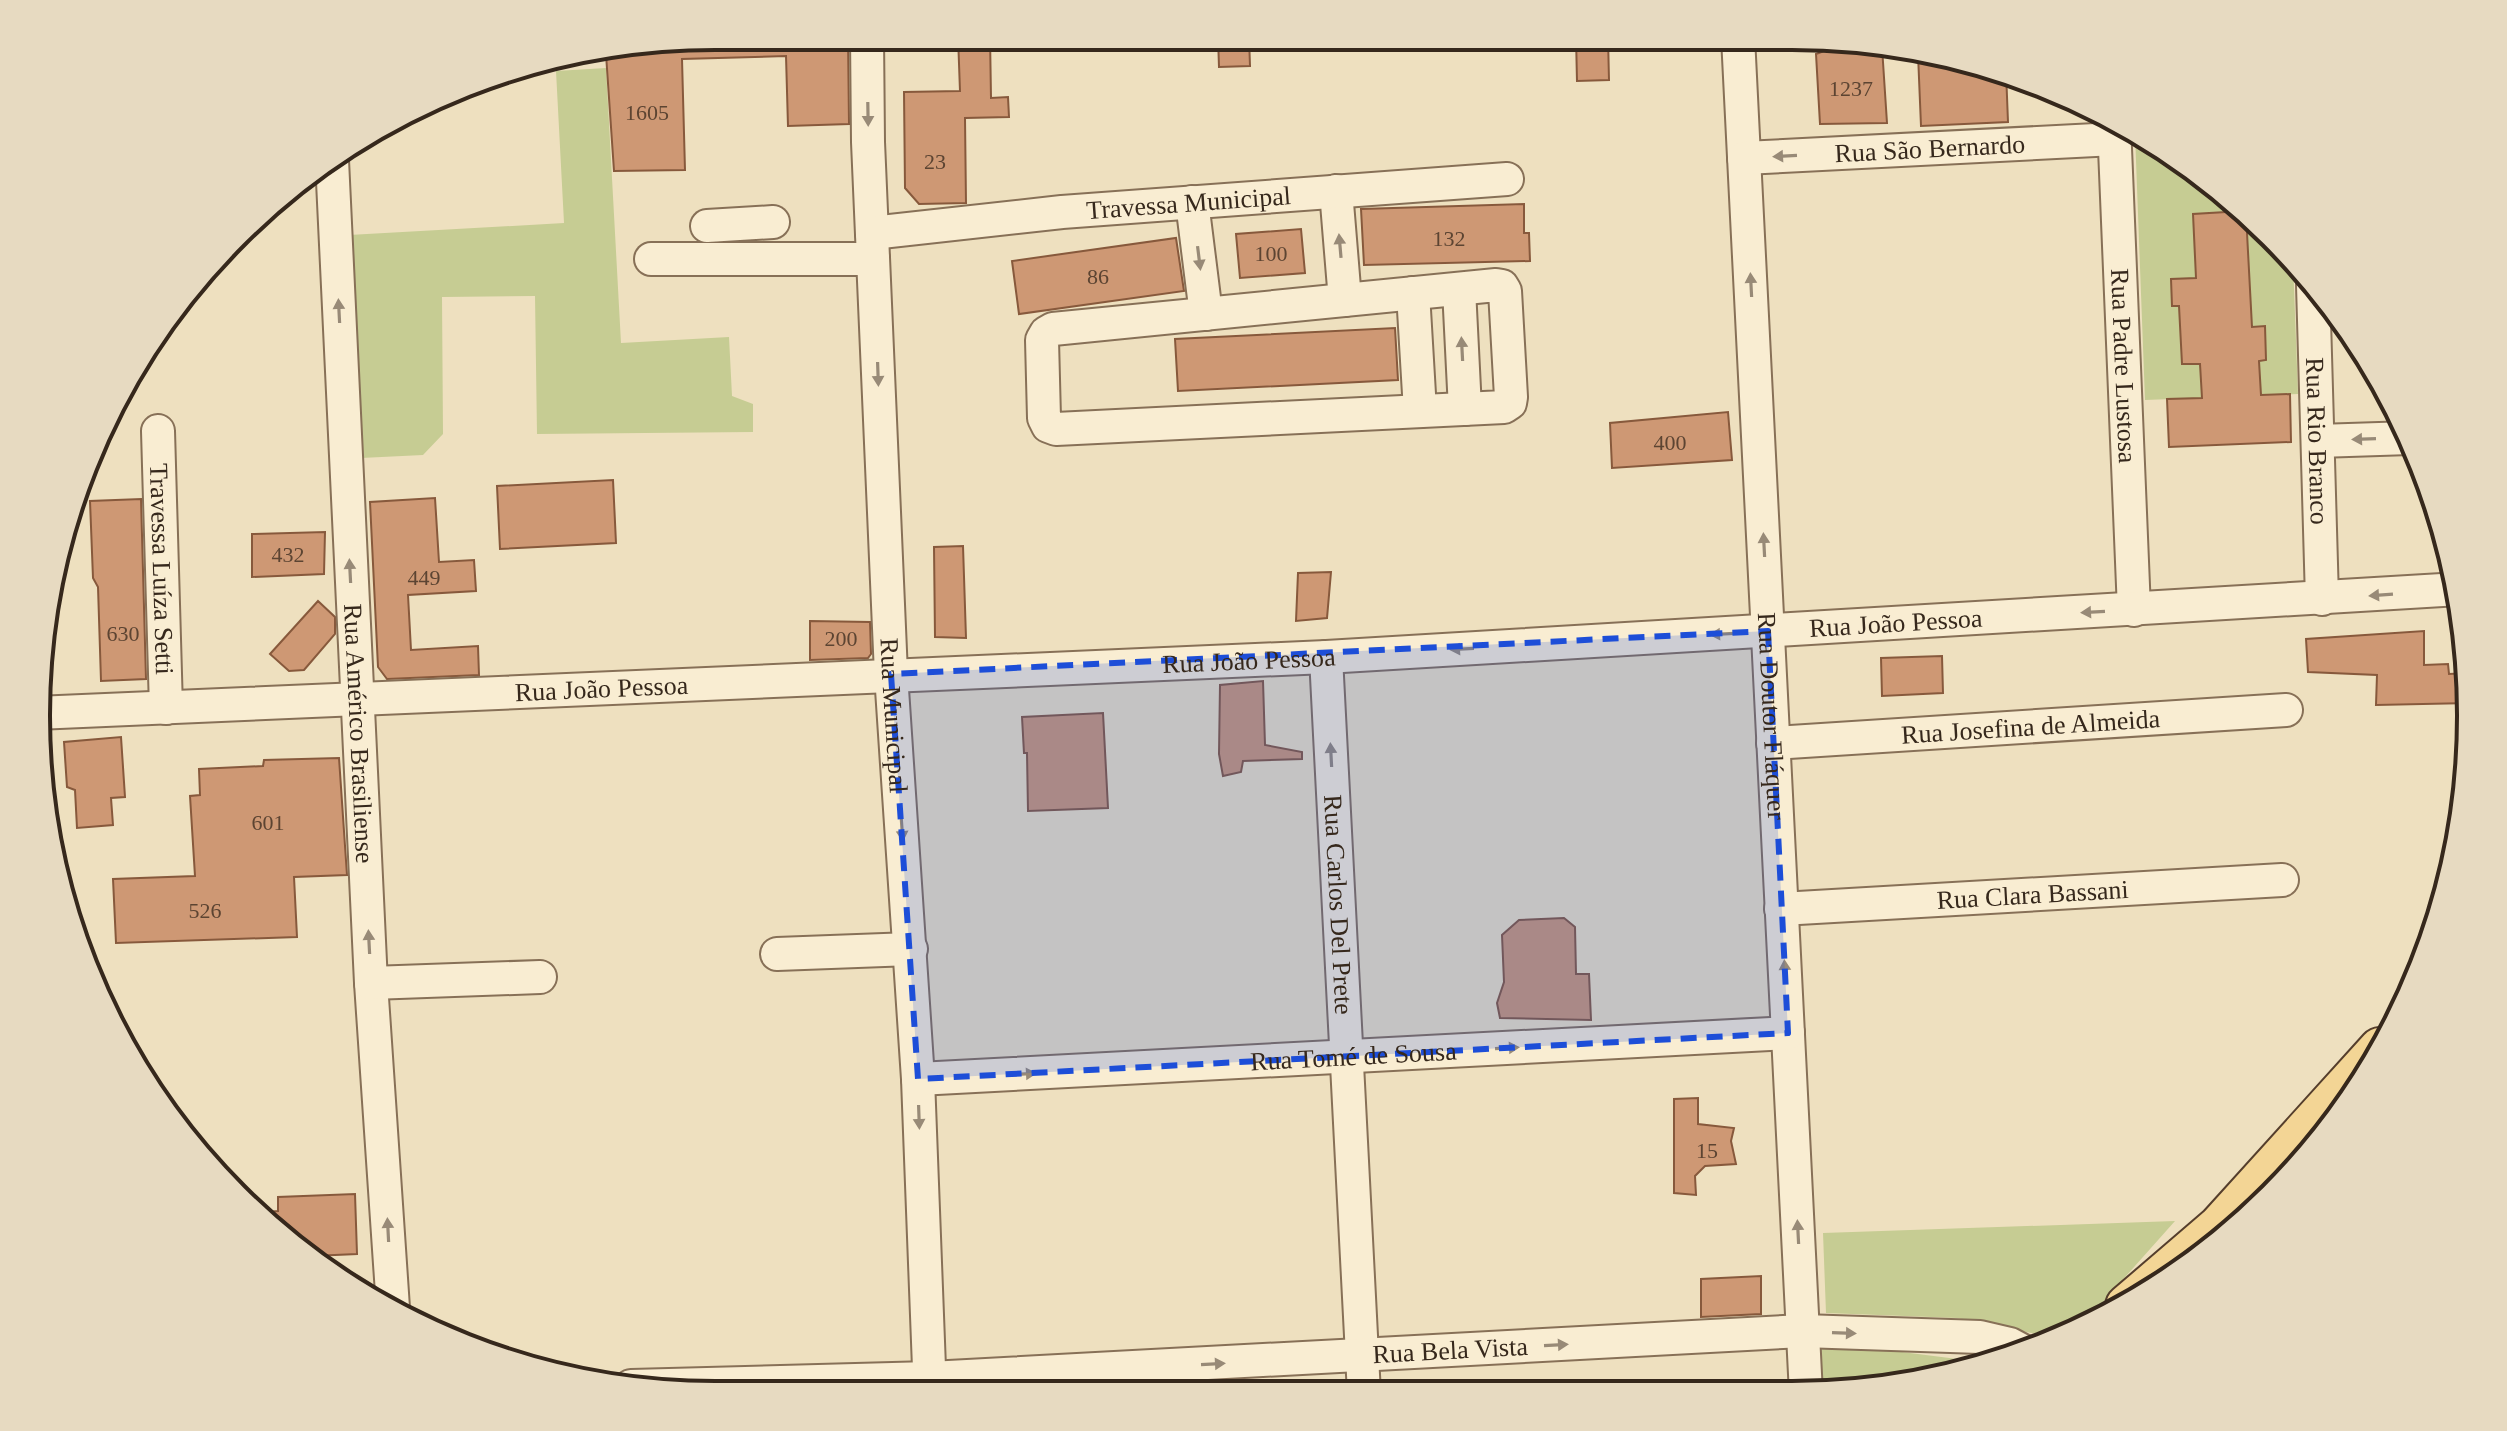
<svg xmlns="http://www.w3.org/2000/svg" width="2507" height="1431" font-family="Georgia,serif">
<style>
.green{fill:#c6cc93}
.building{fill:#ce9874;stroke:#87593c;stroke-width:2}
.lines{fill:none;stroke-linecap:round;stroke-linejoin:round}
.minor-casing{stroke:#877057;stroke-width:36}
.major-casing{stroke:#553e2c;stroke-width:46}
.minor{stroke:#f9edd2;stroke-width:32}
.major{stroke:#f3d595;stroke-width:42}
.oneway{fill:#988a77}
.marked{fill:#1d4ed8;fill-opacity:0.2;stroke:#1d4ed8;stroke-width:6;stroke-dasharray:16 10;stroke-linejoin:round}
.labels{text-anchor:middle;stroke-width:6;stroke-linejoin:round;paint-order:stroke}
.number-label{font-size:22px;fill:#5c4432}
.street-label{font-size:26px;fill:#36281c;stroke:#f6eacf}
.rim{fill:none;stroke:#36281c;stroke-width:4}
</style>
<rect width="100%" height="100%" fill="#eee0bf"/>
<!-- green -->
<path class="green" d="M606,68l15,275 108,-6 3,59 21,8v28l-216,2 -2,-138 -93,1 1,137 -20,21 -62,3 -12,-223 215,-12 -8,-152z
M2135,134l34,16 103,85 21,26 5,133 -153,6z
M2175,1221l-73,82 -31,25 -29,7 -85,-17 -131,-5 -3,-80z
M1815,1341l174,22 -153,31h-17z"/>
<!-- building -->
<path class="building" d="M716,36h132l1,88 -61,2 -2,-70 -104,3 3,111 -71,1 -8,-117z
M958,36h32l1,62 17,-1 1,20 -44,1 1,85 -47,1 -14,-16 -1,-96 56,-1z
M1218,37h31l1,29 -31,1z
M1576,37h32l1,43 -32,1z
M1843,39l39,8 5,76 -67,1 -4,-70 27,-10z
M1918,54l88,17 2,51 -87,4z
M1524,204v29h5l1,28 -166,4 -3,-56z
M2243,211l3,3 6,113 13,-1 1,34 -7,1 2,34 29,-1 1,48 -122,5 -2,-48 35,-1 -2,-34h-18l-3,-58h-7l-1,-27 25,-1 -3,-64z
M1301,229l4,44 -65,5 -4,-44z
M1176,238l8,53 -165,23 -7,-53z
M1395,328l3,52 -220,11 -3,-52z
M1728,412l4,48 -120,8 -2,-45z
M613,480l3,63 -116,6 -3,-63z
M435,498l4,64 35,-2 2,31 -68,4 3,55 67,-4 1,29 -92,4 -9,-12 -8,-165z
M141,499l5,180 -45,2 -3,-94 -5,-9 -3,-77z
M325,532l-1,42 -72,3v-43z
M963,546l3,92 -31,-1 -1,-90z
M1331,572l-4,46 -31,3 2,-48z
M318,601l17,16v17l-31,36 -15,1 -19,-17z
M810,621l60,1 1,32 -3,4 -58,2z
M2424,631v34l24,-1 1,10 18,-1 3,30 -94,2 1,-30 -69,-3 -2,-33z
M1942,656l1,37 -61,3 -1,-38z
M1263,681l2,64 37,7v7l-59,2 -2,11 -18,4 -4,-22 1,-69z
M1103,713l5,95 -80,3 -1,-58h-3l-2,-36z
M121,737l4,60 -14,1 2,27 -36,3 -2,-38 -8,-3 -3,-45z
M339,758l8,117 -53,2 3,60 -181,6 -3,-64 82,-3 -5,-80 10,-1 -1,-26 64,-3 1,-6z
M1564,918l11,9 1,47h13l2,46 -91,-2 -3,-15 7,-21 -2,-47 17,-15z
M1698,1098v26l36,4 -3,13 5,23 -31,2 -10,10 1,19 -22,-2v-94z
M355,1194l2,60 -45,2 -47,-44 13,-1v-14z
M1761,1276v38l-60,3v-38z"/>
<g class="lines">
<defs>
<g id="minor">
<path id="s1" d="M867,36l1,106 23,532 27,405 12,315"/>
<path id="s2" d="M1738,37l68,1357"/>
<path id="s3" d="M2114,124l20,486"/>
<path id="s4" d="M1744,158l371,-19"/>
<path id="s5" d="M332,160l39,823 22,325"/>
<path d="M1336,191l9,109"/>
<path d="M1192,202l14,112"/>
<path d="M707,226l66,-4"/>
<path id="s6" d="M872,233l190,-21 445,-33"/>
<path d="M651,259h222"/>
<path d="M1496,285l6,1 3,5 6,106 -1,6 -6,4 -448,22 -8,-3 -4,-8 -2,-78 4,-7 7,-4z"/>
<path id="s7" d="M2313,285l9,314"/>
<path d="M1459,289l6,120"/>
<path d="M1413,293l7,118"/>
<path id="s8" d="M158,431l8,277"/>
<path d="M2318,441l92,-3"/>
<path id="s9" d="M1326,657l38,737"/>
<path id="s10" d="M36,713l1290,-56 1133,-68"/>
<path id="s11" d="M1773,743l513,-33"/>
<path id="s12" d="M1781,909l501,-29"/>
<path d="M777,954l134,-5"/>
<path d="M371,983l169,-6"/>
<path id="s13" d="M918,1079l870,-46"/>
<path id="s14" d="M631,1386l299,-8 873,-47 177,6 30,7 15,8"/>
</g>
<path id="major" d="M2127,1306l92,-79 161,-178"/>
</defs>
<!-- minor casing -->
<use href="#minor" class="minor-casing"/>
<!-- major casing -->
<use href="#major" class="major-casing"/>
<!-- minor -->
<use href="#minor" class="minor"/>
<!-- major -->
<use href="#major" class="major"/>
</g>
<!-- one-way arrows -->
<defs><path id="oneway-solid" d="M-6-.8H1V-3.2L6.5 0L1 3.2V.8H-6Z" transform="scale(2)"/></defs>
<g class="oneway">
<use href="#oneway-solid" transform="translate(868 114) rotate(89)"/>
<use href="#oneway-solid" transform="translate(1785 156) rotate(177)"/>
<use href="#oneway-solid" transform="translate(1340 246) rotate(-95)"/>
<use href="#oneway-solid" transform="translate(1199 258) rotate(83)"/>
<use href="#oneway-solid" transform="translate(1751 285) rotate(-93)"/>
<use href="#oneway-solid" transform="translate(339 311) rotate(-93)"/>
<use href="#oneway-solid" transform="translate(1462 349) rotate(-93)"/>
<use href="#oneway-solid" transform="translate(878 374) rotate(88)"/>
<use href="#oneway-solid" transform="translate(2364 439) rotate(178)"/>
<use href="#oneway-solid" transform="translate(1764 545) rotate(-93)"/>
<use href="#oneway-solid" transform="translate(350 571) rotate(-93)"/>
<use href="#oneway-solid" transform="translate(2381 595) rotate(176)"/>
<use href="#oneway-solid" transform="translate(2093 612) rotate(177)"/>
<use href="#oneway-solid" transform="translate(1722 634) rotate(177)"/>
<use href="#oneway-solid" transform="translate(1462 649) rotate(177)"/>
<use href="#oneway-solid" transform="translate(1331 755) rotate(-93)"/>
<use href="#oneway-solid" transform="translate(902 829) rotate(86)"/>
<use href="#oneway-solid" transform="translate(369 942) rotate(-93)"/>
<use href="#oneway-solid" transform="translate(1785 972) rotate(-93)"/>
<use href="#oneway-solid" transform="translate(1507 1048) rotate(-3)"/>
<use href="#oneway-solid" transform="translate(1024 1074) rotate(-3)"/>
<use href="#oneway-solid" transform="translate(919 1117) rotate(88)"/>
<use href="#oneway-solid" transform="translate(388 1230) rotate(-93)"/>
<use href="#oneway-solid" transform="translate(1798 1232) rotate(-93)"/>
<use href="#oneway-solid" transform="translate(1844 1333) rotate(2)"/>
<use href="#oneway-solid" transform="translate(1556 1345) rotate(-3)"/>
<use href="#oneway-solid" transform="translate(1213 1364) rotate(-3)"/>
</g>
<!-- marked area -->
<path class="marked" d="M1768,631l20,402 -870,46 -27,-405z"/>
<g class="labels">
<!-- number labels -->
<g class="number-label">
<text x="1851" y="96">1237</text>
<text x="647" y="120">1605</text>
<text x="935" y="169">23</text>
<text x="1449" y="246">132</text>
<text x="1271" y="261">100</text>
<text x="1098" y="284">86</text>
<text x="1670" y="450">400</text>
<text x="288" y="562">432</text>
<text x="424" y="585">449</text>
<text x="123" y="641">630</text>
<text x="841" y="646">200</text>
<text x="268" y="830">601</text>
<text x="205" y="918">526</text>
<text x="1707" y="1158">15</text>
</g>
<!-- street labels -->
<g class="street-label">
<text dy="9" stroke="none"><textPath href="#s4" startOffset="186">Rua São Bernardo</textPath></text>
<text dy="9" stroke="none"><textPath href="#s6" startOffset="318">Travessa Municipal</textPath></text>
<text dy="9" stroke="none"><textPath href="#s3" startOffset="242">Rua Padre Lustosa</textPath></text>
<text dy="9" stroke="none"><textPath href="#s7" startOffset="156">Rua Rio Branco</textPath></text>
<text dy="9" stroke="none"><textPath href="#s8" startOffset="138">Travessa Luíza Setti</textPath></text>
<text dy="9" stroke="none"><textPath href="#s10" startOffset="1862">Rua João Pessoa</textPath></text>
<text dy="9" stroke="none"><textPath href="#s10" startOffset="1214">Rua João Pessoa</textPath></text>
<text dy="9" stroke="none"><textPath href="#s10" startOffset="566">Rua João Pessoa</textPath></text>
<text dy="9" stroke="none"><textPath href="#s1" startOffset="680">Rua Municipal</textPath></text>
<text dy="9" stroke="none"><textPath href="#s2" startOffset="680">Rua Doutor Fláquer</textPath></text>
<text dy="9" stroke="none"><textPath href="#s11" startOffset="258">Rua Josefina de Almeida</textPath></text>
<text dy="9" stroke="none"><textPath href="#s5" startOffset="574">Rua Américo Brasiliense</textPath></text>
<text dy="9" stroke="none"><textPath href="#s12" startOffset="252">Rua Clara Bassani</textPath></text>
<text dy="9" stroke="none"><textPath href="#s9" startOffset="248">Rua Carlos Del Prete</textPath></text>
<text dy="9" stroke="none"><textPath href="#s13" startOffset="436">Rua Tomé de Sousa</textPath></text>
<text dy="9" stroke="none"><textPath href="#s14" startOffset="820">Rua Bela Vista</textPath></text>
</g>
</g>
<!-- crop -->
<path d="M0 0H2507V1431H0ZM715 50H1792A665 665 0 0 1 2457 715V716A665 665 0 0 1 1792 1381H715A665 665 0 0 1 50 716V715A665 665 0 0 1 715 50Z" fill="#e7dac1" fill-rule="evenodd"/>
<path class="rim" d="M715 50H1792A665 665 0 0 1 2457 715V716A665 665 0 0 1 1792 1381H715A665 665 0 0 1 50 716V715A665 665 0 0 1 715 50Z"/>
</svg>
